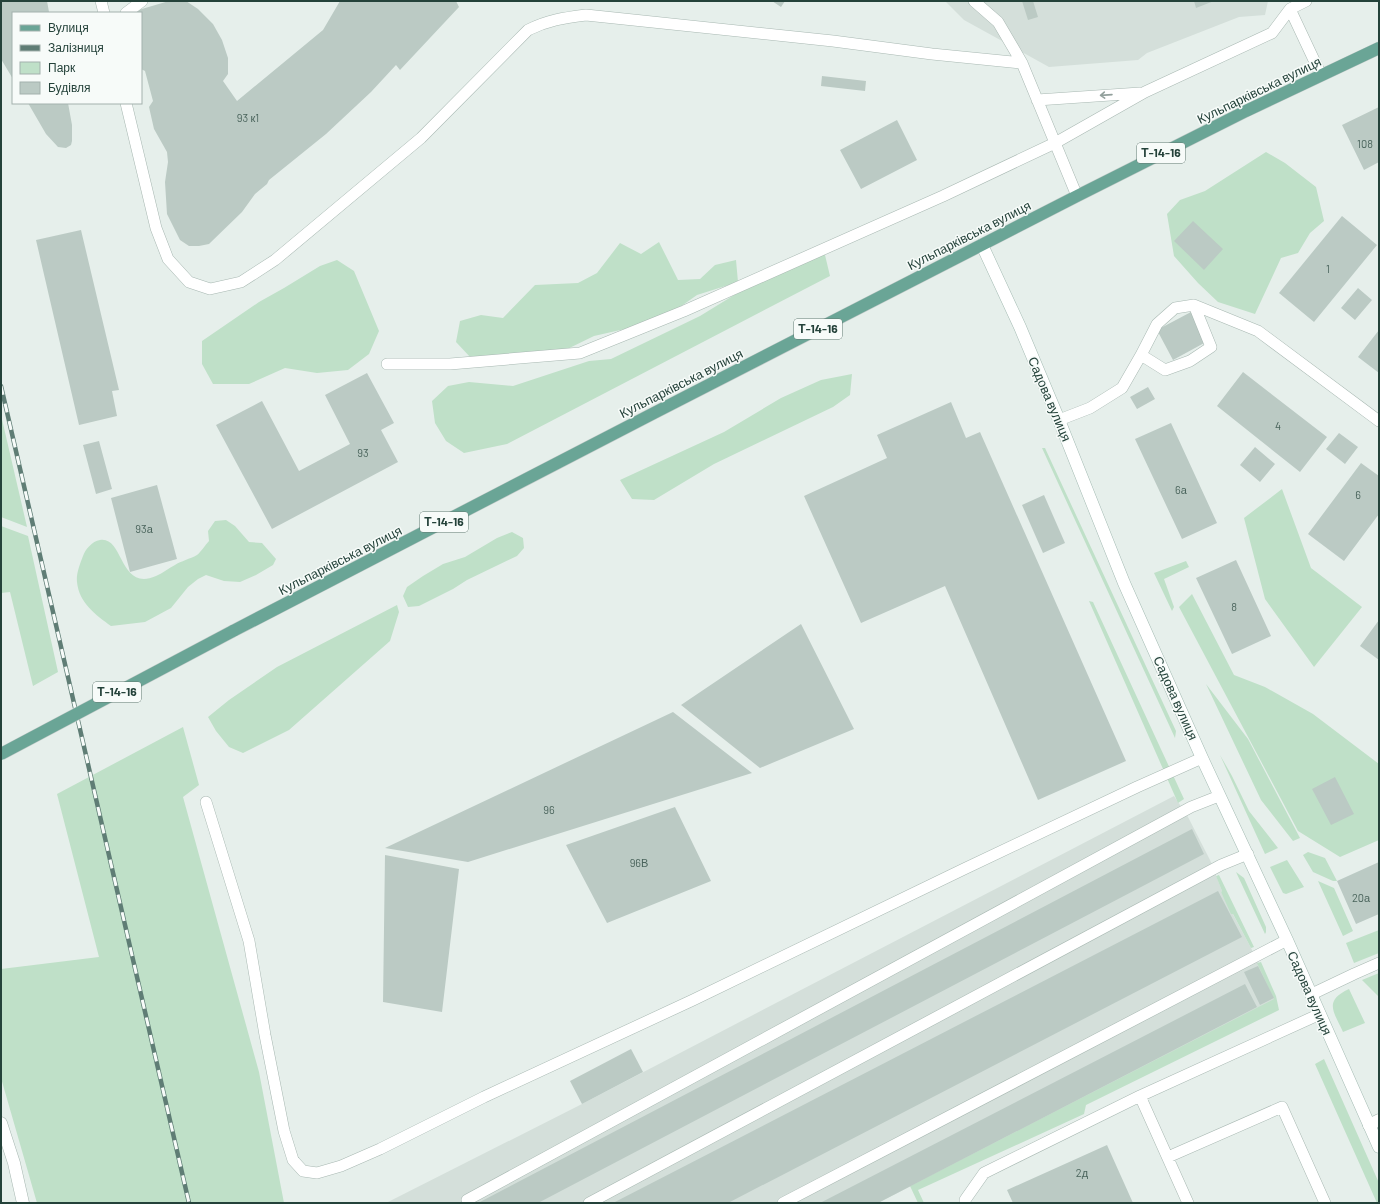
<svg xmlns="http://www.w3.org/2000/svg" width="1380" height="1204" font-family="Barlow,sans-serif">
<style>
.built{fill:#d4dfda}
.green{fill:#bfe0c8}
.building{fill:#bbcac4}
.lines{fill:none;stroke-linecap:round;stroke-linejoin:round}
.lane-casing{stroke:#a8b8b2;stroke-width:12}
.street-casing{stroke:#a8b8b2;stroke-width:13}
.secondary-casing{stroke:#a4bbb3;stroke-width:13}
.primary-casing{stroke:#c2cac8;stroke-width:13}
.lane{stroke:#fff;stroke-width:11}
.street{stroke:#fff;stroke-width:12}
.secondary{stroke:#fff;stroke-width:12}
.primary{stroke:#6aa596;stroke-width:12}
.rail-casing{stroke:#5f7d75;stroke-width:4.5}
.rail{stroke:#f7fbf9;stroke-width:3;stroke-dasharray:9;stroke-linecap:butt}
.primary-bridge-casing{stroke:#c2cac8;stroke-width:13;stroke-linecap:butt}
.primary-bridge{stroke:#6aa596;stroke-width:12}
.oneway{stroke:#92a09c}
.labels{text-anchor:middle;stroke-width:3;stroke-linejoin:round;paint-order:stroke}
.number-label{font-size:11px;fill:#4a645c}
.shield{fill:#f7fbf9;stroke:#637a73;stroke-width:1}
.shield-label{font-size:12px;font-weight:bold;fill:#24423a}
.street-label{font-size:13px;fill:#24423a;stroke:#f7fbf9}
</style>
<rect width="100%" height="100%" fill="#e6efeb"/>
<!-- built -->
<path class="built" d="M945,1h323l-3,14 -26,2 -92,36 -9,7 -89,7 -85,-47z
M1174,796l14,21 22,43 12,31 -1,1 30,56 24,51 -397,204h-492l196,-99z"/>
<!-- green -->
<path class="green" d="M1266,152l19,11 31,24 8,34 -14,12 -12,20 -17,5 -26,56 -37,-12 -20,-19 -24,-27 -7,-42 13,-14 25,-9z
M659,242l19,38 22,-1 15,-14 21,-5 2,22 -41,13 -37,26 -66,15 -41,20 -82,2 -15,-16 4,-21 21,-6 22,3 32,-33 43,-2 19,-10 23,-30 21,11z
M803,253l22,2 5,21 -323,168 -43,9 -18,-12 -11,-18 -3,-22 16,-15 21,-4 44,4 76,-25 22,-2 89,-43z
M337,260l17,11 25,60 -10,23 -21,16 -31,3 -32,-5 -36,16h-36l-11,-20v-23l57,-39 25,-14 36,-22z
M852,374l-2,21 -17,12 -119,57 -60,36 -22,-1 -12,-19 104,-48 57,-34 40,-18z
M1,415l26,112 -26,-10z
M1042,448h3l131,283 -1,7z
M1282,489l29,79 51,39 -48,60 -49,-68 -21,-81z
M226,520l9,6 14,16 13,1 14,16 -3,6 -17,10 -16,7 -16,-1 -18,-6 -8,4 -10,8 -17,21 -26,14 -34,4c-15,-11 -32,-23 -34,-44 -1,-8 3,-18 6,-26 2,-6 9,-15 17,-16 24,-4 19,52 56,36 7,-3 13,-8 19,-11 6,-4 15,-6 22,-10 4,-3 8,-10 12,-14l-1,-10 7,-10z
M1,526l27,10 30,136 -25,14 -23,-94 -9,1z
M512,532l11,6 1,10 -7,8 -50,24 -14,9 -34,17 -11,1 -5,-11 4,-9 16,-11 20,-12 22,-7 32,-19z
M1186,561l3,6 -25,12 10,28 -2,4 -18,-38z
M1192,594l42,81 31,12 48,27 66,50v76l-39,17 -42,-26 -119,-224z
M1089,601l4,1 91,197 -6,4z
M397,605l2,7 -9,29 -101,89 -46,23 -14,-6 -13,-16 -8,-14 21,-17 48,-33z
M1206,684l42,55 52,99 -7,3 -32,-41z
M183,727l16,58 -16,12 76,275 25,131h-247l-36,-125v-109l98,-12 -42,-163z
M1220,755l12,21 17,35 29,37 -13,6z
M1308,852l17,6 12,23h-4l-20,-9 -10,-17z
M1287,860l17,27 -18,7 -3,-1 -13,-26z
M1236,872l8,6 22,49v5l-1,2z
M1219,875l35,72 -3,1 -18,-34h-2l-10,-22 1,-1 -6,-15z
M1318,881l16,7 19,43 -10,5z
M1379,930v23l-25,10 -8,-20z
M1261,962l15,34 3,14 -193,95 -2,9 -166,76 6,13h-6l-8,-17 364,-187 -17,-36z
M1379,973v24l-17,-17z
M1349,989l16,34 -22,9c-9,-20 -20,-31 6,-43z
M1324,1059l55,124v20h-2l-62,-139z"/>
<!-- building -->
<path class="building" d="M1,1h46l2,11 -2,1h-34v66l-12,-20z
M169,1h17l12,8 15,15 9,16 6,18v16l-5,7 14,20 86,-71 17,-29h116l3,6 -59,63 -4,-5 -25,27 -45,42 -57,46 -2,4 -12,10 -13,18 -33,32 -10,2h-10l-9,-6 -13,-26 -2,-32 3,-20 -1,-10 -13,-23 -5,-22 4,-6 -8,-30 -4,-2v-56h-6v-2z
M772,1h13l-4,6z
M1022,1h11l5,16 -10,3z
M1194,1h20l-18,7z
M822,76l44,5 -1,10 -44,-5z
M28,103h40l4,22v16l-1,4 -5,3 -8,-1 -12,-13z
M1379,107v55l-15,8 -22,-45z
M897,120l20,40 -56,29 -21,-39z
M1342,216l35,29 -63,77 -35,-29z
M1193,221l30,28 -19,21 -30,-29z
M81,230l38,160 -7,1 5,25 -38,9 -43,-185z
M1358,288l14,12 -17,20 -14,-12z
M1191,312l15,30 -33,18 -16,-30z
M1379,330v43l-21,-16z
M1243,372l84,65 -27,35 -83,-66z
M367,373l27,50 -13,7 17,32 -126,67 -56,-104 46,-24 37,70 51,-27 -25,-49z
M1148,387l7,12 -18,10 -7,-12z
M951,402l15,36 14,-6 146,329 -88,39 -93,-214 -84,37 -57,-127 83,-38 -10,-23z
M1171,423l46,100 -35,16 -47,-100z
M1339,433l19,14 -13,17 -19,-15z
M99,441l13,48 -16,5 -13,-49z
M1255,447l20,17 -15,18 -20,-17z
M1361,463l18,13v38l-35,47 -36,-27z
M157,485l20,74 -47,13 -19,-74z
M1044,495l21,48 -22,10 -21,-48z
M1236,560l35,76 -39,18 -36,-76z
M1379,620v40l-19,-14z
M801,624l53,105 -94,39 -79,-63z
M673,712l79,61 -284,89 -83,-14z
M1335,777l19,37 -23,11 -19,-36z
M675,807l36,74 -104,42 -41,-78z
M1192,829l12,25 -666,349h-60z
M385,855l74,14 -17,143 -59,-10z
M1379,862v52l-23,10 -19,-43z
M1218,891l24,46 -514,266h-115z
M1258,966l16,32 -14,7 -16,-33z
M1245,984l12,23 -379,196h-58z
M631,1049l12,23 -61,32 -12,-23z
M1107,1145l26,58h-120l-6,-13z"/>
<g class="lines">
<defs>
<path id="lane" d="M101,1l3,12
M974,1l24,21 24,41 55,133
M1290,9l31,66
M126,13l16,-12
M1037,100l103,-7
M126,103l30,125 12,31 21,23 21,7 31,-7 34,-22 146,-122 107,-108c20,-10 35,-12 58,-15l247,26 99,13 90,9
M1141,355l24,15 25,-9 21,-14 -17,-42
M387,364h63l130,-11 104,-42 259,-115 112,-53 90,-51 127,-59 18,-24 16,-8
M1059,420l31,-12 32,-20 19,-33 16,-31 18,-16 19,-3 64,26 121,90
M206,802l43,139 16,94 19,96 9,29 10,11 14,2 24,-7 39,-17 104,-52 209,-97 271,-131 173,-82 65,-29
M1312,994l42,-20 25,-11
M1140,1096l48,107
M1168,1157l114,-50 43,96
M467,1200l724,-393 28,-11
M589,1203l632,-338 27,-11
M783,1203l504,-263
M965,1203v-3l19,-27 156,-77 180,-82"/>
<path id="street" d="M1,1123l13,40 9,40
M1369,1125l10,-5"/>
<path id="secondary" d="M982,245l38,82 39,93 65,163 78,175 85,182 92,207"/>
<path id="primary" d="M233,631l421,-218 423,-217 169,-85 133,-63"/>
</defs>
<!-- lane casing -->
<use href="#lane" class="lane-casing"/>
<!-- street casing -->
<use href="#street" class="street-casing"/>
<!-- secondary casing -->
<use href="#secondary" class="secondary-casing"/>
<!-- primary casing -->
<use href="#primary" class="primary-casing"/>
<!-- lane -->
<use href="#lane" class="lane"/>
<!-- street -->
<use href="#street" class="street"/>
<!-- secondary -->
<use href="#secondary" class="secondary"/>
<!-- primary -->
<use href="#primary" class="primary"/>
<defs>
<path id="rail" d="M1,386l188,817"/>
</defs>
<!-- rail casing -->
<use href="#rail" class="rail-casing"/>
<!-- rail -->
<use href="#rail" class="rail"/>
<defs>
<path id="primary-bridge" d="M1,754l232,-123"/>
</defs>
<!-- primary-bridge casing -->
<use href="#primary-bridge" class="primary-bridge-casing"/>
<!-- primary-bridge -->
<use href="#primary-bridge" class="primary-bridge"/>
</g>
<!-- one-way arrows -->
<defs><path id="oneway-shaft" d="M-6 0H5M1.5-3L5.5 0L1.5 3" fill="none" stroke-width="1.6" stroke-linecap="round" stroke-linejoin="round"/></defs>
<use class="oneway" href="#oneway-shaft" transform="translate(1106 95) rotate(176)"/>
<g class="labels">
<!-- number labels -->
<g class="number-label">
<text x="248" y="122">93 к1</text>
<text x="1365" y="148">108</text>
<text x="1328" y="273">1</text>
<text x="1278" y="430">4</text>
<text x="363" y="457">93</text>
<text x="1181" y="494">6а</text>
<text x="1358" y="499">6</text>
<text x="144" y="533">93а</text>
<text x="1234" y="611">8</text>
<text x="549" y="814">96</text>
<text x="639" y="867">96В</text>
<text x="1361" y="902">20а</text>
<text x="1082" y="1177">2д</text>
</g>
<!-- shield labels -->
<g class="shield">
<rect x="1137" y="143" width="48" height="20" rx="3"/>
<rect x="794" y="319" width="48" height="20" rx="3"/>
<rect x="420" y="512" width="48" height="20" rx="3"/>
<rect x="93" y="682" width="48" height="20" rx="3"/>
</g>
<g class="shield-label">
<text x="1161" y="157">Т-14-16</text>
<text x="818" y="333">Т-14-16</text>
<text x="444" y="526">Т-14-16</text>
<text x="117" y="696">Т-14-16</text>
</g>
<!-- street labels -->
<g class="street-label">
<text transform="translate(1259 90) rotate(-26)" y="5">Кульпарківська вулиця</text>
<text transform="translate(969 235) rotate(-27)" y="5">Кульпарківська вулиця</text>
<text transform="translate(681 383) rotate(-27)" y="5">Кульпарківська вулиця</text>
<text transform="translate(1050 399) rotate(67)" y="5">Садова вулиця</text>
<text transform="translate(340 560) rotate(-27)" y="5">Кульпарківська вулиця</text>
<text transform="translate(1176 698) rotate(66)" y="5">Садова вулиця</text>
<text transform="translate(1310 993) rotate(66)" y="5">Садова вулиця</text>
</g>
</g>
<!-- border -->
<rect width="1380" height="1204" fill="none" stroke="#24423a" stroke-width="4"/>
<!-- legend -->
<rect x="12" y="12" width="130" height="92" fill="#f7fbf9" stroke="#a3b1ad"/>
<rect x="20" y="25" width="20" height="6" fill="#6aa596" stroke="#a3b1ad"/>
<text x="48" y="32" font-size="12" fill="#24423a">Вулиця</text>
<rect x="20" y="45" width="20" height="6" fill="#5f7d75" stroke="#a3b1ad"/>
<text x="48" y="52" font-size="12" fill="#24423a">Залізниця</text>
<rect x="20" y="62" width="20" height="12" fill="#bfe0c8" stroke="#a3b1ad"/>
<text x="48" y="72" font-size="12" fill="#24423a">Парк</text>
<rect x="20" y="82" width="20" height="12" fill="#bbcac4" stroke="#a3b1ad"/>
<text x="48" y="92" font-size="12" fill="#24423a">Будівля</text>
</svg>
